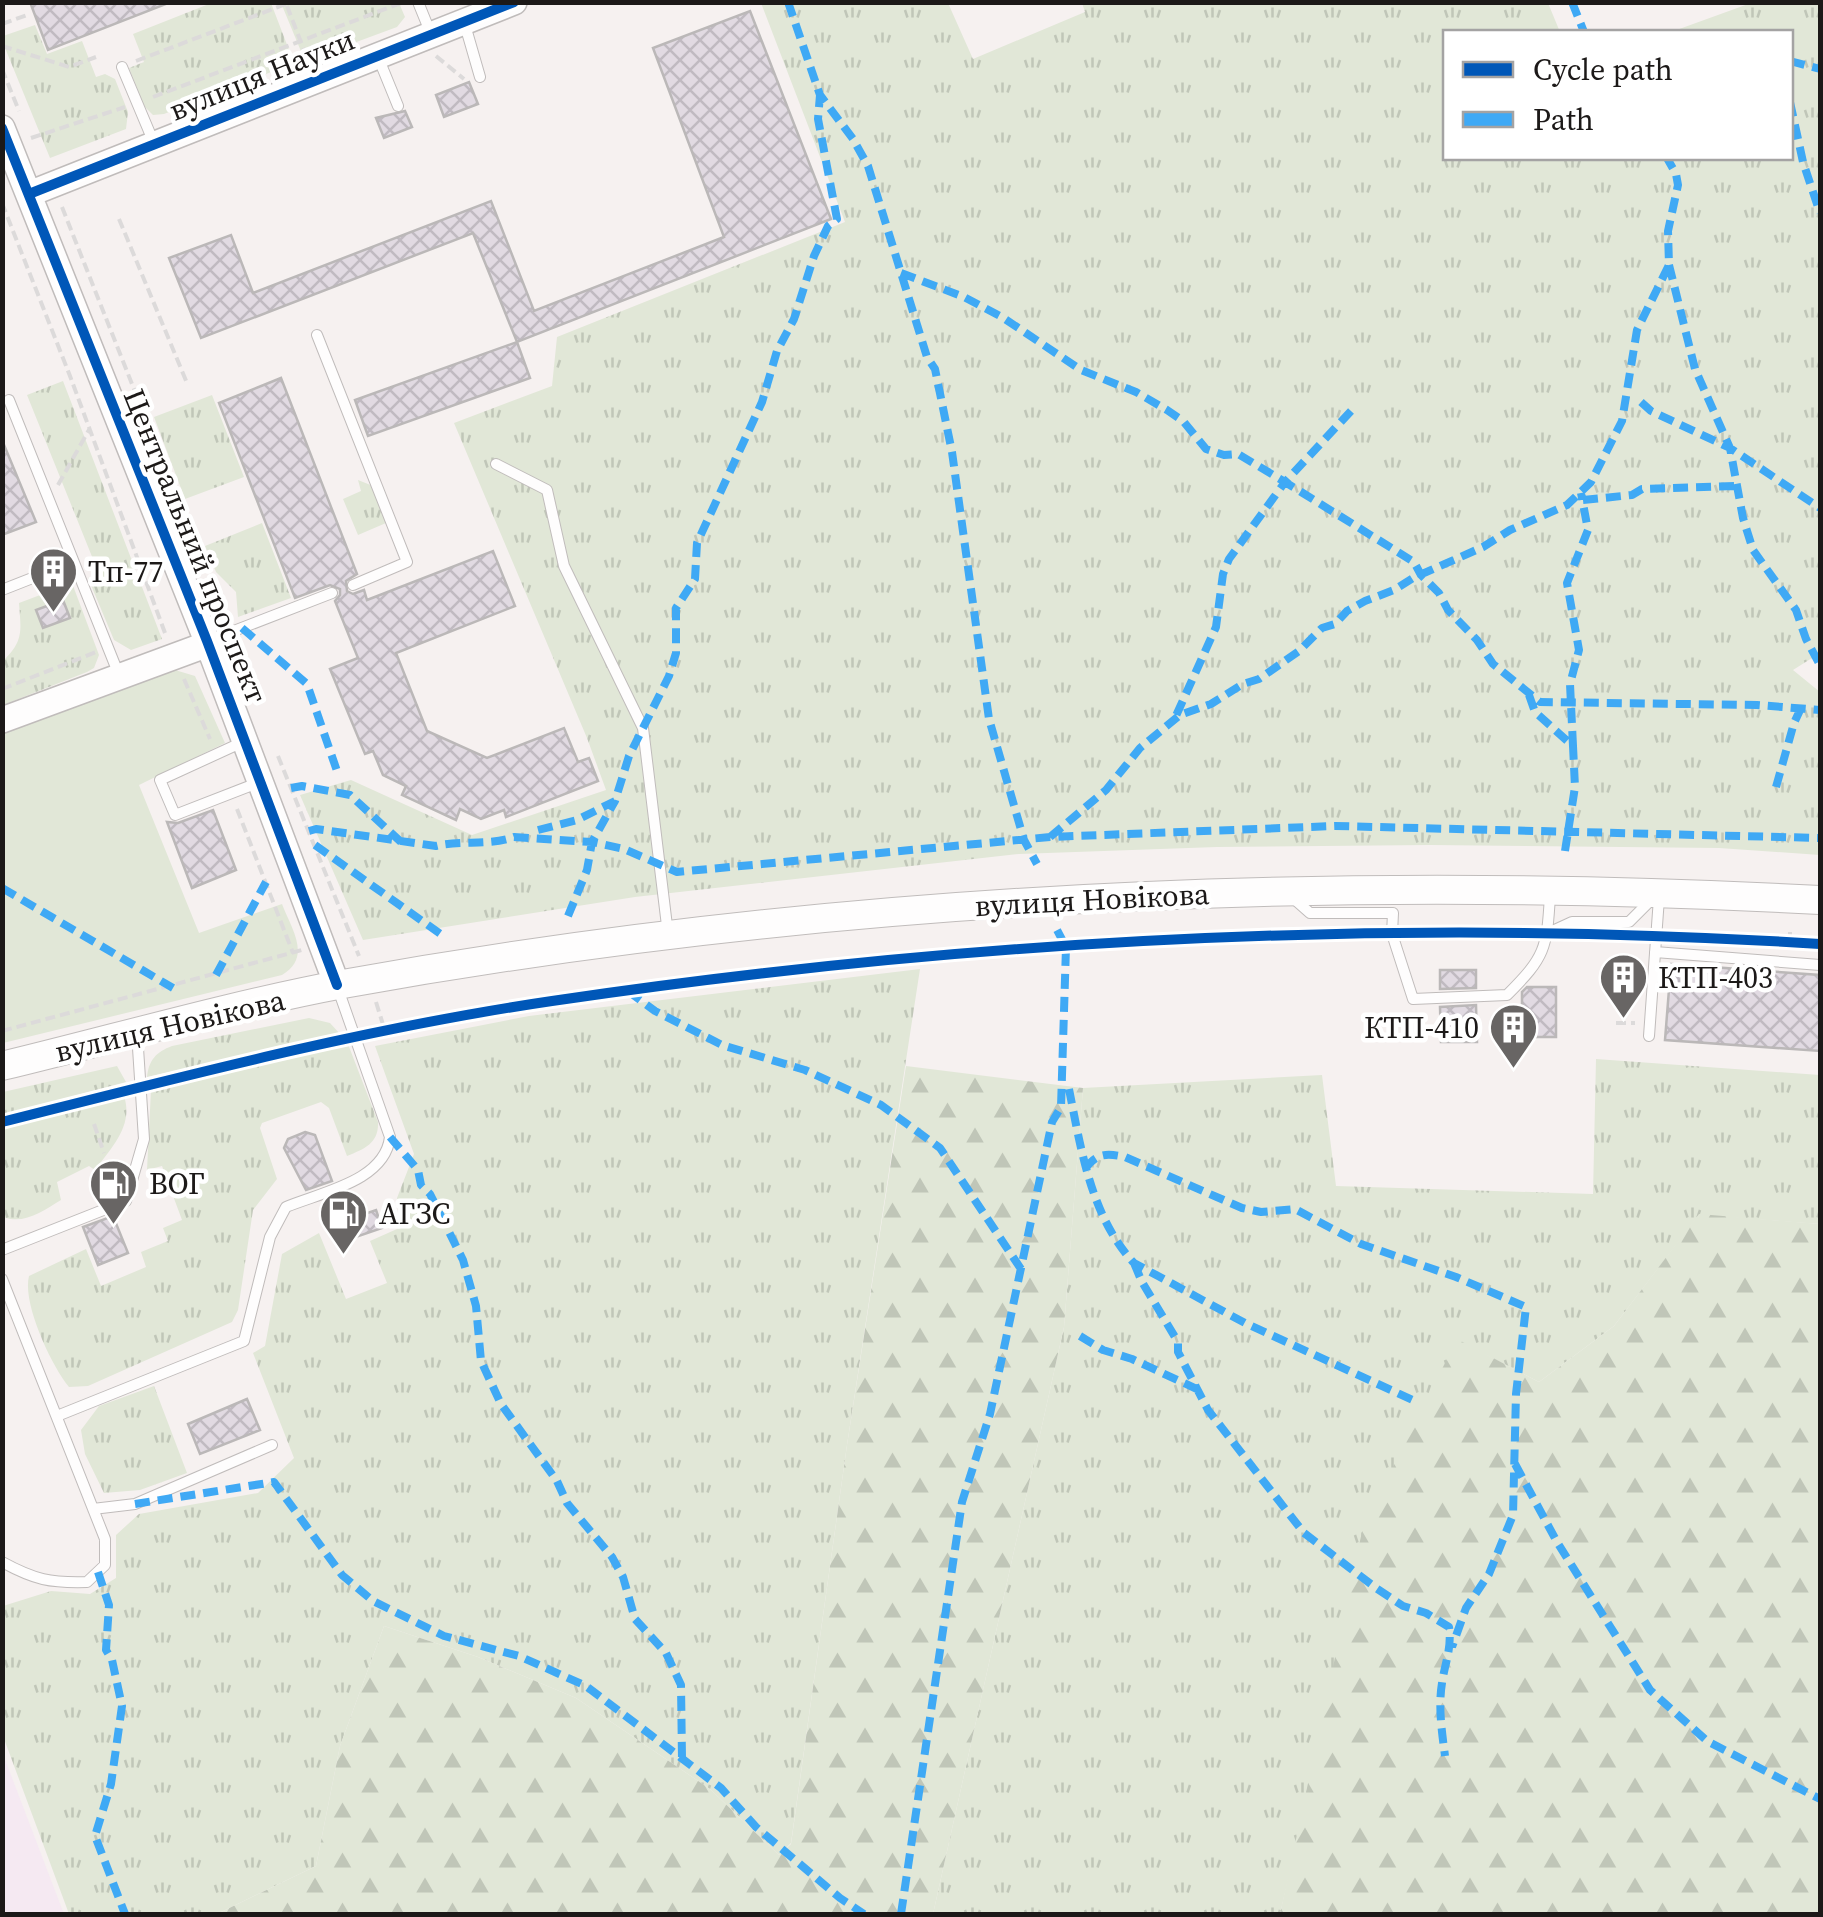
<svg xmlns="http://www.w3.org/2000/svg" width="1823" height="1917" font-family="'Source Serif 4',serif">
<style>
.education{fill:#f5e9f2}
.grass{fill:url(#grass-tufts)}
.forest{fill:url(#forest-firs)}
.green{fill:#e1e7d7}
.building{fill:url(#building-cross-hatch);stroke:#bbb8b8;stroke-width:2.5}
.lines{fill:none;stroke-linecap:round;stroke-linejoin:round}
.service-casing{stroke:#c0bcbb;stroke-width:12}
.tertiary-casing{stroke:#c0bcbb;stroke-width:28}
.secondary-casing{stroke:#c0bcbb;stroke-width:30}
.path{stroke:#dcdada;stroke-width:4;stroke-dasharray:10 5;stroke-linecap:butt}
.service{stroke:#fefdfd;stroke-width:10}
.tertiary{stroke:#fefdfd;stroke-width:25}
.secondary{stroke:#fefdfd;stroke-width:28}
.quiet{stroke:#3fa9f5;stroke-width:8;stroke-dasharray:15 8;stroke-linecap:butt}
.cycleway-casing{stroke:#fff;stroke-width:16}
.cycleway{stroke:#0057b8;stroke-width:10}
.labels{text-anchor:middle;stroke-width:9;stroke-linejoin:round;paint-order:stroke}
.street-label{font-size:30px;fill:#1c1918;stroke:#fff}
.poi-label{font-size:30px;fill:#1c1918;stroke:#fff;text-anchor:start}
</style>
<defs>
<pattern id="grass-tufts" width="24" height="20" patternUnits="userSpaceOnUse" patternTransform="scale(2.5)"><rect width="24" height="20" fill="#e1e7d7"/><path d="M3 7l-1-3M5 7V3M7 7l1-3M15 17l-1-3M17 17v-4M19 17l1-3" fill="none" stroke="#c0c6b8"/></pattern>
<pattern id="forest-firs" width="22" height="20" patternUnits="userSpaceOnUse" patternTransform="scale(2.5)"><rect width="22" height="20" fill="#e1e7d7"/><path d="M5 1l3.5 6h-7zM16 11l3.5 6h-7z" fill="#c0c6b8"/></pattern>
<pattern id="building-cross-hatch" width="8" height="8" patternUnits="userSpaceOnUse" patternTransform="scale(2.5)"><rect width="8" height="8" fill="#e1dae2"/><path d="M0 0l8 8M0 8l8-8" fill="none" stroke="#c0bac1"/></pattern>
</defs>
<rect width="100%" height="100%" fill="#f6f1f0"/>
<!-- education -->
<path class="education" d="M3,1754l61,160h-61z"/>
<!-- grass -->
<path class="grass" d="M214,2l57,1 23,60 -130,51 -11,1 -9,-9 -15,-38 15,-6 -11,-28z
M281,3h118l6,14 -8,10 -92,34z
M761,3h187l25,56 112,-47 -3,-9h466l12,29h-114v126h344v-126h-119l80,-29h69v650l-27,17 27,22v163l-101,-7 -289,-3 -213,2 -198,7 -384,43 -272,43 -63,-145 51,-15 121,55 134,-45 -19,-52 -133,-315 98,-37 5,-49 288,-115z
M35,25l12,29 35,-13 14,36 9,-3 10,5 13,33 -2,17 -76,29 -47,-115v-7z
M63,381l99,258 -31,11 -17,-10 -26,-62 11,-4 -72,-179z
M212,395l32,82 -59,22 -31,-82z
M358,480l15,6 13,37 -28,12 -15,-36 18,-8z
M262,523l29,75 -53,19 -2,-25 -20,-20 -11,-26z
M72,583l27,72 -5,13 -7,4 -84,33v-44c21,-20 18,-30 16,-58z
M920,969l-73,476 -56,398 -12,12 -69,-66 -134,-91 -98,-41 -94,-31 -44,120 -24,120 -99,48h-148l-66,-178v-130l48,-15 39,3 26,-16v-43l23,-21 119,-21 36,-35 -41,-105 12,-7 17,-92 37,-21 27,66 41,-16 -17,-42 36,-16 -9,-27 17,-44 -39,-108 154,-30z
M309,1018l21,5 11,12 -194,42c2,-17 9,-25 25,-31z
M348,1044l30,78c1,21 -13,27 -31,34l-18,-48 -8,-6 -59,21 -2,5 17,51 -24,31 -15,100 -6,12 -144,64 -19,1c-18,-22 -47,-84 -40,-111l57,-27 15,37 45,-19 -5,-15 27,-11 -5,-13 19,-8 -20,-54 -15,4 4,-80z
M1596,1059l224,16v149l-121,-9 -85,111 -75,56 -82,-42 -156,484 -21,90h-347l131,-587 19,-239 239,-13 14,111 257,8z
M117,1066l9,16 -123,33v-23z
M124,1096c10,30 -13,52 -29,74l-6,-4 -32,16 4,18c-18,11 -37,25 -58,17v-91z
M154,1386l33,87 -47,17 -36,3 -19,-39 -4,-24 18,-24z"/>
<!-- forest -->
<path class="forest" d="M906,1066l177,22 -19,239 -131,587h-716l99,-48 24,-120 44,-120 94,31 98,41 134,91 69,66 12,-11 56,-399z
M1699,1214l121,10v690h-540l83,-387 94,-188 82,43 75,-56z"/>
<!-- green -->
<path class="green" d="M175,670l20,6 30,67 -86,42 60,148 83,-29c10,26 30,53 0,71l-279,68v-310l157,-60z"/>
<!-- building -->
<path class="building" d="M30,2h136v2l-118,46z
M750,11l81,208 -314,123 -44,-109 -272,105 -32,-80 62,-23 22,58 238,-92 43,110 190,-74 -71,-189z
M469,82l9,22 -34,13 -8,-22z
M405,111l7,16 -28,11 -8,-20z
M517,342l13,36 -162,58 -13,-36z
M281,378l76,196 -11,7 1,10 6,3 11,-4 3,10 126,-49 22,55 -119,47 31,78 60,27 77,-30 14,34 11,-4 9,23 -92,36 -2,-7 -23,9 -21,-10 -4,11 -54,-25 4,-9 -23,-11 -10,-24 -8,3 -35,-85 28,-11 -23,-57 5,-6v-6l-10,-4 -35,13 -76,-195z
M2,440l34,82 -34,13z
M63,600l7,18 -27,10 -7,-18z
M213,810l23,60 -44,18 -25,-66 11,1z
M1671,964l149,11v76l-155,-11z
M1440,970h36v18l-36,1z
M1527,987h29v50h-34v-45z
M1476,1005l1,37h-36l-1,-35z
M305,1132l10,3 17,46 -26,9 -22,-42 4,-9z
M376,1210l6,18 -29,10 -6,-18z
M113,1216l15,37 -30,12 -15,-38z
M247,1399l13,31 -60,24 -12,-30z"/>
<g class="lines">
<defs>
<path id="service" d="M418,2l13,32
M465,25l15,52
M378,57l20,49
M122,67l32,76
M317,335l90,227 -54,23
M9,400l110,275
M496,464l51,26 17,76 79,162 25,206
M2,590l71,-28
M208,641l124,-48
M245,741l-85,39 15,35 85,-33
M1293,898l17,15h83l-1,21 21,65 94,-4c38,-38 40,-46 43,-100
M1548,933l24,-11h57l23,-23
M1655,952l165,13
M1649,1036l10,-138
M2,1250l124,-49 18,-62 -7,-106
M2,1279l103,260v26l-18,17c-37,1 -52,-2 -85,-20
M57,1416l187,-75 26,-104 16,-30c36,-15 99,-26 104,-70l-52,-148
M93,1509l42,-5 137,-59"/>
<path id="tertiary" d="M2,128l205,513 130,344
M29,194l485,-192
M2,720l206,-76"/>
<path id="secondary" d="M2,1066c112,-27 229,-61 341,-82 487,-88 984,-110 1477,-84"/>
</defs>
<!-- service casing -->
<use href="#service" class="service-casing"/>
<!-- tertiary casing -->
<use href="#tertiary" class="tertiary-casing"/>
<!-- secondary casing -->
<use href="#secondary" class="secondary-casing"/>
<!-- path -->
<path class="path" d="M287,6l20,52
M2,24l25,-9
M2,46l67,21 27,-10
M436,56l28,23
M136,61l150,-57
M2,69l17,42
M153,97l248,-94
M31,138l94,-31
M2,203l68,173 95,257
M62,207l140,354
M119,219l68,164
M58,485l32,-57
M184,679l26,60
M2,689l94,-37
M278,756l81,200
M237,809l56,144
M1406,933h125
M1670,935l150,9
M1790,942v-14
M376,1002l9,29
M1616,1023h19
M2,1031l300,-81
M372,1035c329,-70 668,-93 1004,-101
M157,1083l181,-41
M2,1122l122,-31
M94,1124l10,29"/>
<!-- service -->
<use href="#service" class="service"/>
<!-- tertiary -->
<use href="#tertiary" class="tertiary"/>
<!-- secondary -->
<use href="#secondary" class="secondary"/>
<!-- quiet -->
<path class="quiet" d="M788,2l32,93 33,44 15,27 59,191 8,12 17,83 37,267 35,121 13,24
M1572,2l12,30
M1790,61l30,8
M1790,102l13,60 17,51
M1669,265l26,104 35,79 13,70 10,32 43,60 10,29 14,26
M901,273l63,24 38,20 79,53 55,22 31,18 16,11 23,28 18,6 14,-1 47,28 -56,77 -6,15 -7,53 -41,91
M1641,402l10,9 79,37 90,60
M1351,411l-66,71 129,80 7,13 18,18 9,17 29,30 16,24 47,38 217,3 63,5
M1583,500l49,-5 10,-6 95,-3
M242,628l65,56 30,87
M1529,695l6,17 38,34 -3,-62 9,-34 -12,-67 21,-53 -7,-37
M1776,787l18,-64 7,-15
M291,788l11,-2 48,9 51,47
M538,830l39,-10 38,-19 14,-45 40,-80 7,-23v-45l19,-29 2,-36 65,-141 15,-51 17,-32 20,-63 14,-30 9,-7 -19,-100 2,-24
M309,831l7,-2 120,17c26,-6 53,0 78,-9l78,5 32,7 53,23 373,-35 285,-11 485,12
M1050,837l56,-47 34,-42 40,-33 31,-11 32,-20 16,-5 40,-28 23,-23 13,-4 12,-13 18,-10 29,-11 19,-12 70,-31 27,-17 57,-25 24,-23 31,-61 15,-91 32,-65 -1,-34 10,-46 -2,-11 -9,-16
M315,845l127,90
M1565,851l10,-64 -2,-41
M2,888l171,100
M568,916l19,-46 5,-28 23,-41
M216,975l50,-93
M628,991l27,20 67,34 83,25 76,35 59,43 81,121
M1069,1089c12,60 22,128 65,174l111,60 172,79
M390,1137l28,33 3,15 9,9 33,66 13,46 5,55 20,43 56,77 10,22 45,54 11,20 12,42 31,34 15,32 1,74
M1085,1169c12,-16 21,-16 40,-12l117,51 19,4 34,-3 66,35 95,33 70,30 -10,87 -3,121 -24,59 -23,34 -14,39
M1134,1263l8,19 36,60v10l30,58 96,123 72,55 27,18 23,7 23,14c3,22 -4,35 -7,56 -4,24 0,49 3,73
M1080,1336l23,14 29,9 67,31
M1515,1464l42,78 93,148 57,51 113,58
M135,1504l139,-22 68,93 31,26 71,35 75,20 67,30 135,102 35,39 84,71 24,16
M98,1572l11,33 -3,45 6,10 10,46 -11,78 -16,52 30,78
M901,1914l61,-412 28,-88 62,-292 9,-15 5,-160 -9,-17"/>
<defs>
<path id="cycleway" d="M2,128l205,513 130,344
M29,194l485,-192
M2,1122c182,-46 365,-94 550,-121 419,-62 846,-84 1268,-57"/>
</defs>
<!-- cycleway casing -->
<use href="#cycleway" class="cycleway-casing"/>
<!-- cycleway -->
<use href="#cycleway" class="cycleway"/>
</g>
<!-- icons -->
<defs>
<symbol id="building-pin" viewBox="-11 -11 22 30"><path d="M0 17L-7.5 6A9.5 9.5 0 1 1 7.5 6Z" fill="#686564" stroke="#fff"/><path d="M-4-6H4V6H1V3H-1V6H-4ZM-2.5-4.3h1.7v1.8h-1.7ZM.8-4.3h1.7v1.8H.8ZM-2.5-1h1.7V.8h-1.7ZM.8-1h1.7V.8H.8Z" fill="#fff"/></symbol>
<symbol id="fuel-pin" viewBox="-11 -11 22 30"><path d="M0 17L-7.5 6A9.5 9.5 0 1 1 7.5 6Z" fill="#686564" stroke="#fff"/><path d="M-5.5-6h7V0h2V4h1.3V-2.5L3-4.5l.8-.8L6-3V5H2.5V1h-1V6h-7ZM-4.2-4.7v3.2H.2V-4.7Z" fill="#fff"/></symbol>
</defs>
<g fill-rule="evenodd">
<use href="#building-pin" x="26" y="544" width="55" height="75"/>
<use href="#building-pin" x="1596" y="950" width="55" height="75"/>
<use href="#building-pin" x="1486" y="1000" width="55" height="75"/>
<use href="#fuel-pin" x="86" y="1156" width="55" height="75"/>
<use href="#fuel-pin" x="316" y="1186" width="55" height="75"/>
</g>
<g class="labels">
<!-- street labels -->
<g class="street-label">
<text transform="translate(262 75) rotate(-22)" y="10">вулиця Науки</text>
<text transform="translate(195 546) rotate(68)" y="10">Центральний проспект</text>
<text transform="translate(1092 900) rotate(-3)" y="10">вулиця Новікова</text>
<text transform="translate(170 1026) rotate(-13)" y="10">вулиця Новікова</text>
</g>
<!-- poi labels -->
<g class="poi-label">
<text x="88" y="582">Тп-77</text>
<text x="1658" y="988">КТП-403</text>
<text x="1479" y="1038" text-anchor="end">КТП-410</text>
<text x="149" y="1194">ВОГ</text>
<text x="379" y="1224">АГЗС</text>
</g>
</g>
<!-- border -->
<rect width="1823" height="1917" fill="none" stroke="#1c1918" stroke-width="10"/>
<!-- legend -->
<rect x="1443" y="30" width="350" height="130" fill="#ffffff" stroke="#a4a3a3" stroke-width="2.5"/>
<rect x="1463" y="62" width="50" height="15" fill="#0057b8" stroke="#a4a3a3" stroke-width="2.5"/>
<text x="1533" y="80" font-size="30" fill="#1c1918">Cycle path</text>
<rect x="1463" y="112" width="50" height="15" fill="#3fa9f5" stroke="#a4a3a3" stroke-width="2.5"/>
<text x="1533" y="130" font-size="30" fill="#1c1918">Path</text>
</svg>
